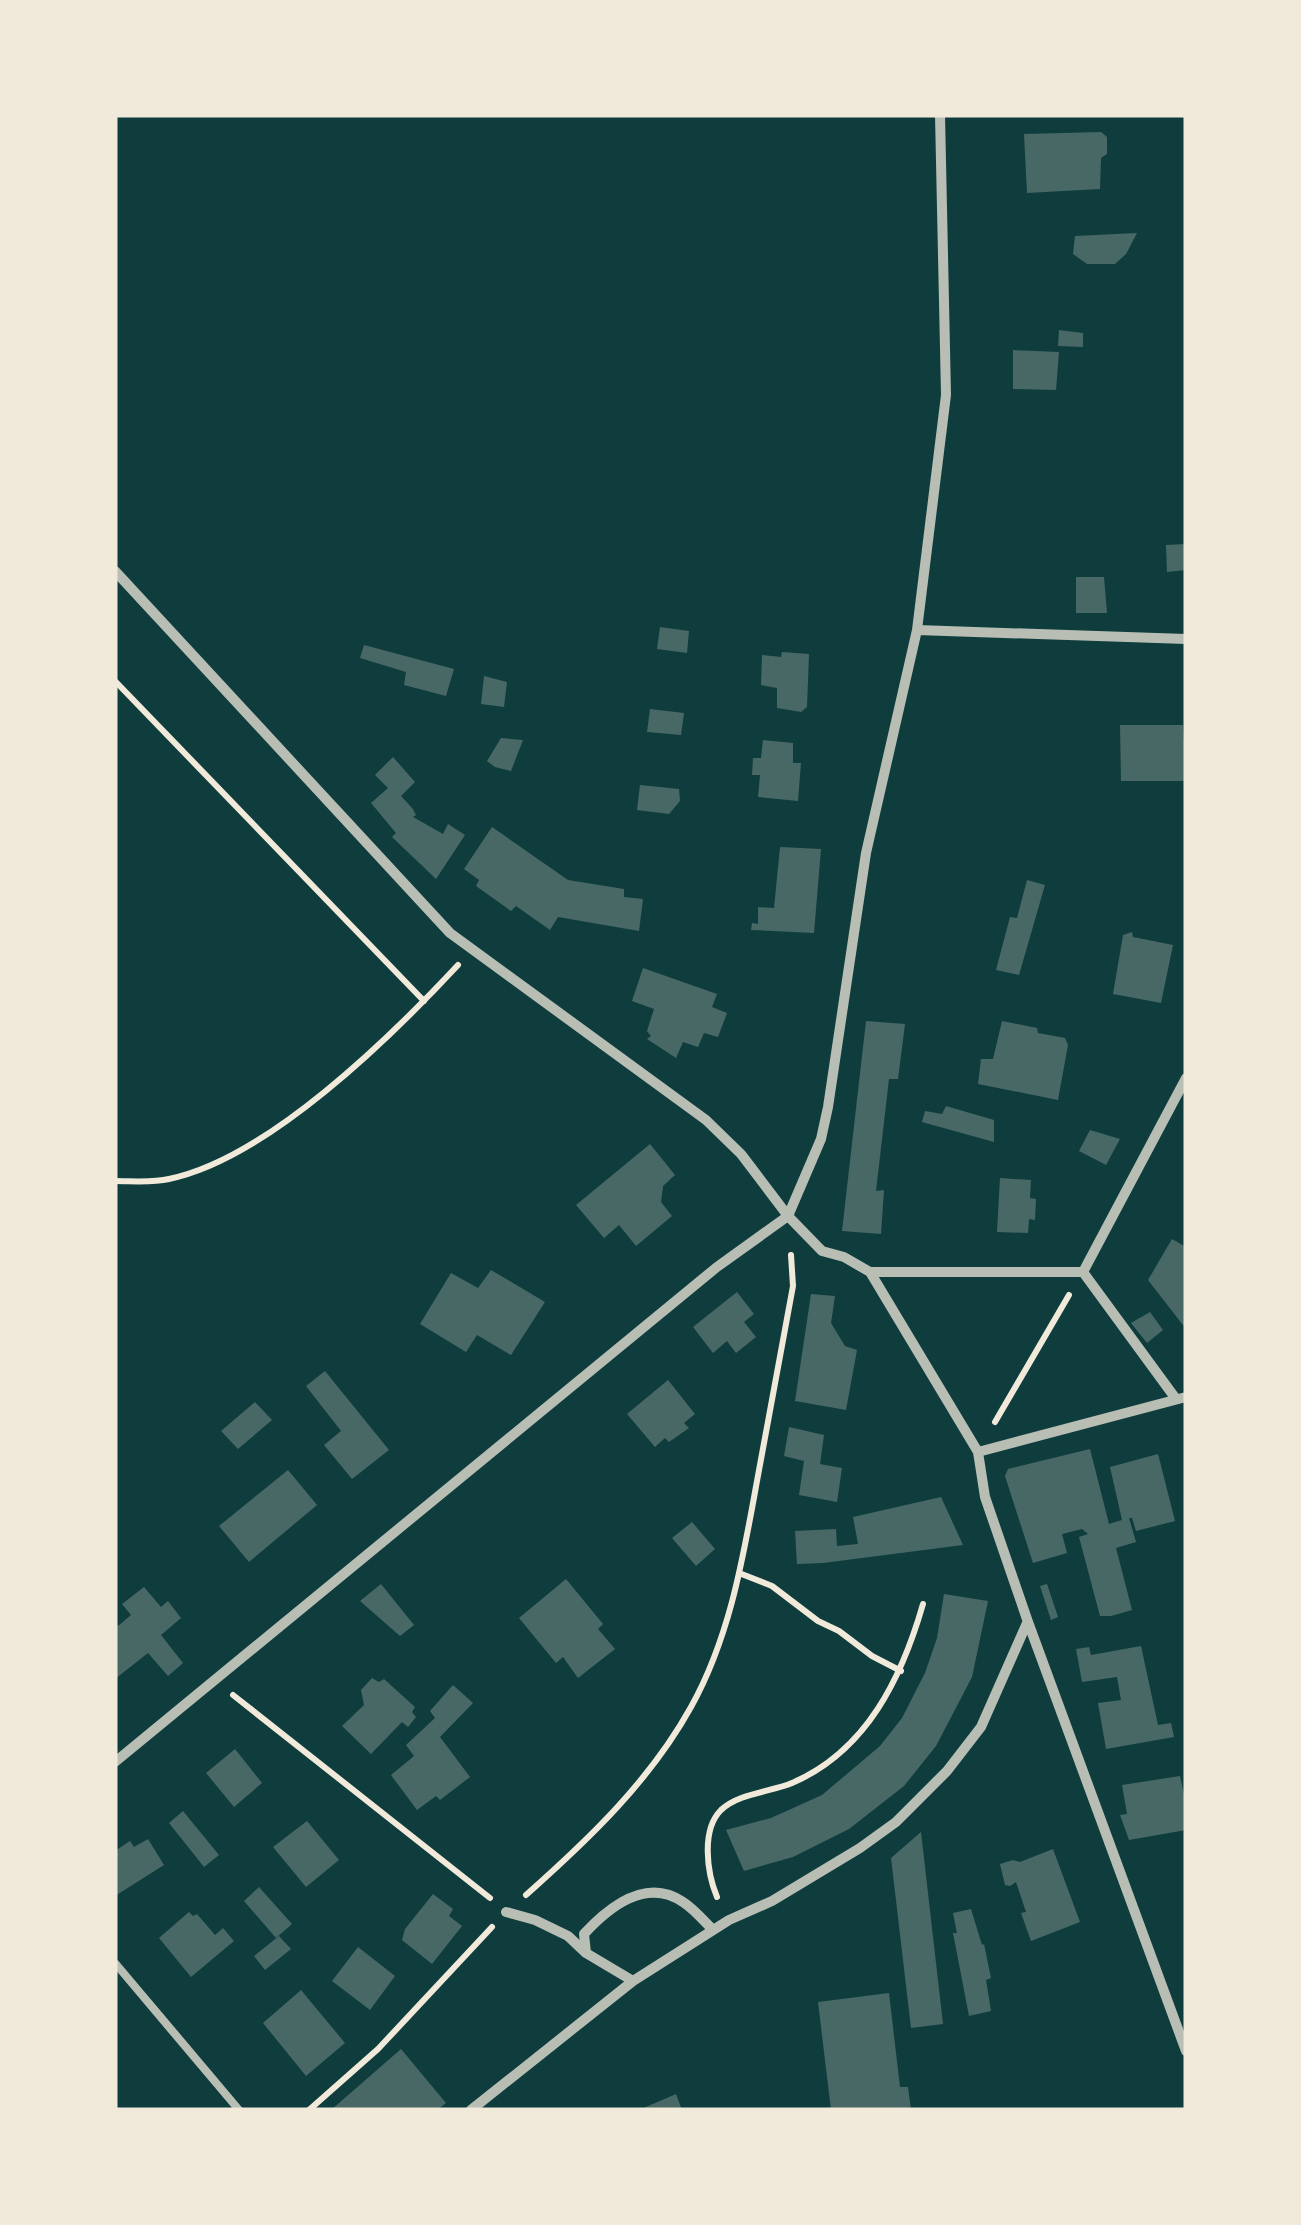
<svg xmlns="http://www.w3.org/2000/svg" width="1301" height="2225" font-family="Karla,sans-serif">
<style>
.building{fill:#486865}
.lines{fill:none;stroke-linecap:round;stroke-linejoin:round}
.path{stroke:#f1e9da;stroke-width:6}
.service{stroke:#b8beb3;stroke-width:8}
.minor{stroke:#b8beb3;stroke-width:10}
</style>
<rect width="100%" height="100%" fill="#0f3d3e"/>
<!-- building -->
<path class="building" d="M1101,132l6,5v17l-6,4 -1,31 -73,4 -3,-59z
M1137,233l-11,21 -11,10h-28l-14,-10 2,-18z
M1059,330l24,3v14l-25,-1z
M1013,350l46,2 -3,38 -43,-1z
M1186,544v26l-19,2 -1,-27z
M1076,577h28l3,36h-31z
M660,627l29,4 -2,22 -30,-4z
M364,645l90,24 -8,27 -42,-11 2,-13 -46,-14z
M782,652l27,2 -2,53 -6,5 -24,-4v-20l-16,-3 1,-30 19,2z
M484,676l23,6 -3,25 -23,-3z
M650,709l34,4 -3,22 -34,-3z
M1120,725h63l3,56h-65z
M501,738l22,2 -12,31 -16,-4 -8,-6z
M763,740l30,3v20h8l-3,38 -40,-4 2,-22h-8l1,-17h8z
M393,757l22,25 -14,14 12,13 3,6 -3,2 30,17 5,-10 17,11 -29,44 -44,-42 4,-4 -25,-30 17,-15 -13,-13z
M640,785l39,4 1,12 -11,13 -32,-4z
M492,827l76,53 56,9v8l19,2 -4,32 -81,-14 -8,13 -34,-24 -5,5 -35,-25 3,-6 -15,-11z
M780,847l41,2 -7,84 -63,-3 1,-7 6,1v-17l16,1z
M1027,880l18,5 -26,90 -23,-5 14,-53 7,1z
M1132,932l1,5 40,8 -12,58 -48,-9 10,-59z
M643,968l74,26 -5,13 15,6 -9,24 -14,-4 -6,14 -15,-5 -7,16 -29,-19 4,-3 -4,-5 7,-22 -22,-8z
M866,1021l39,3 -7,55h-9l-13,112 8,-1 -3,44 -39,-3z
M1002,1021l35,7 1,5 27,5 3,7 -10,55 -80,-16 3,-25h12z
M946,1106l48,14v22l-72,-20 3,-11 17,3z
M1090,1130l30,9 -14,26 -27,-14z
M650,1144l25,31 -12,11 -2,16 11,14 -36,30 -17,-21 -15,13 -28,-33z
M1000,1178l31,2 -1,18 6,1 -1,21 -6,-1 -1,14 -31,-1z
M1172,1239l14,8v82l-38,-49z
M491,1270l54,32 -34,53 -34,-20 -11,17 -46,-28 31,-51 27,15z
M737,1292l17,22 -10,8 12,15 -20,16 -9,-12 -14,12 -20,-26z
M811,1294l24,2 -4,27 14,23 12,4 -11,60 -51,-9z
M1150,1312l13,18 -16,13 -16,-20z
M325,1371l64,79 -37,29 -28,-34 17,-14 -35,-45z
M668,1380l27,34 -11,9 5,5 -20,14 -4,-4 -10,9 -28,-33z
M255,1402l17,18 -34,29 -17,-18z
M789,1427l35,8 -4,29 22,4 -5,34 -38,-7 5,-34 -20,-5z
M1090,1449l19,75 13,-4 -12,-53 48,-13 17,67 -39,10 -4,-13h-3l7,24 -20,6 16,62 -21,6h-11l-21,-79 9,-3 -6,-5 -20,5 5,19 -34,10 -28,-87 3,-7z
M288,1470l29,35 -68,57 -30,-36z
M941,1497l22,48 -140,18 -26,1 -2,-33 41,-2 1,17 21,-2 -5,-27z
M692,1522l23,27 -19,17 -24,-28z
M566,1579l37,45 -5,5 17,20 -37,29 -15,-21 -7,6 -37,-45z
M381,1584l33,41 -14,11 -40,-35z
M1047,1584l11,33 -7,3 -11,-34z
M144,1587l17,20 7,-6 13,17 -20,17 22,28 -15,13 -20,-23 -33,26v-57l3,4 13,-11 -9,-11z
M944,1594l44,7 -16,76 -36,69 -32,40 -55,43 -56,28 -49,14 -18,-41 45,-12 51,-23 58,-49 22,-28 23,-45 12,-35z
M1141,1646l17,79 13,-2 3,14 -68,12 -8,-46 23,-3 -4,-23 -35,5 -6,-33 13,-2 2,8z
M372,1678l7,4 5,-3 31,28 -3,5 4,5 -8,10 -6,-5 -31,32 -29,-28 22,-21 -3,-15z
M453,1685l20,18 -33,34 30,40 -30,23 -4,-4 -19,14 -26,-35 23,-19 -8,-11 29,-27 -5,-7z
M235,1749l27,34 -28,24 -28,-34z
M1180,1776l6,27v27l-57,10 -9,-25 7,-1 -5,-29z
M183,1811l36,44 -15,12 -35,-44z
M307,1821l32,39 -33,27 -33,-40z
M921,1832l22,192 -32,4 -20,-170z
M148,1839l16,26 -49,31v-45l15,-10 4,6z
M1053,1849l27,73 -49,19 -10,-28 5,-1 -10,-30 -6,4 -5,-1 -5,-21 13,-4 7,2z
M259,1887l33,37 -16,14 -32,-37z
M433,1894l20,15 -4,7 13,10 -30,38 -30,-24 3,-11z
M971,1909l11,36 2,-1 7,34 -5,2 5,31 -22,5 -16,-83h4l-4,-20z
M189,1912l4,4 4,-2 18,21 8,-7 11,13 -43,36 -32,-39z
M279,1936l12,13 -26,21 -11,-14z
M358,1947l37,29 -25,34 -38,-29z
M301,1990l44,53 -39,33 -43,-53z
M889,1993l11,94h8l3,23h-80l-13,-108z
M401,2049l45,54 -9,7h-106z
M676,2094l6,16h-43z"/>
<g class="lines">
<!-- path -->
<path class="path" d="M115,681l309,320
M115,1181c17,0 37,2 54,-2 98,-20 222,-142 289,-214
M995,1422l74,-127
M739,1573l33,13 46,35 21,10 33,25 29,15
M233,1695l257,203
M526,1895c63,-56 124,-114 165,-188 39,-70 52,-149 66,-226 12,-65 24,-130 36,-195l-2,-31
M717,1897c-10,-24 -16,-67 4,-87 18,-17 50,-18 71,-27 75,-32 110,-106 131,-179
M309,2110l69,-61 114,-122"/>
<!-- service -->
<path class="service" d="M115,1963l124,147"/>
<!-- minor -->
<path class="minor" d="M115,571l335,362 256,187 35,34 47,62 34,35 22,6 26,15 108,180 7,45 43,125 158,429
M917,630l269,9
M788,1216l33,-77 7,-32 38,-254 51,-223 29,-235 -6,-280
M870,1272h213
M1083,1272l103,-194
M1083,1272l93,127
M978,1452l208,-55
M115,1762l602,-495 71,-51
M506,1912l29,8 33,16 18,17 47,28
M586,1953l-2,-19c25,-27 62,-57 99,-32 11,7 21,19 30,28
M471,2110l162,-129 96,-61 43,-19 88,-53 36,-26 51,-51 34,-44 46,-104"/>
</g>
<!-- border -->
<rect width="1301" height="2225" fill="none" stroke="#f1e9da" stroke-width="235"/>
</svg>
